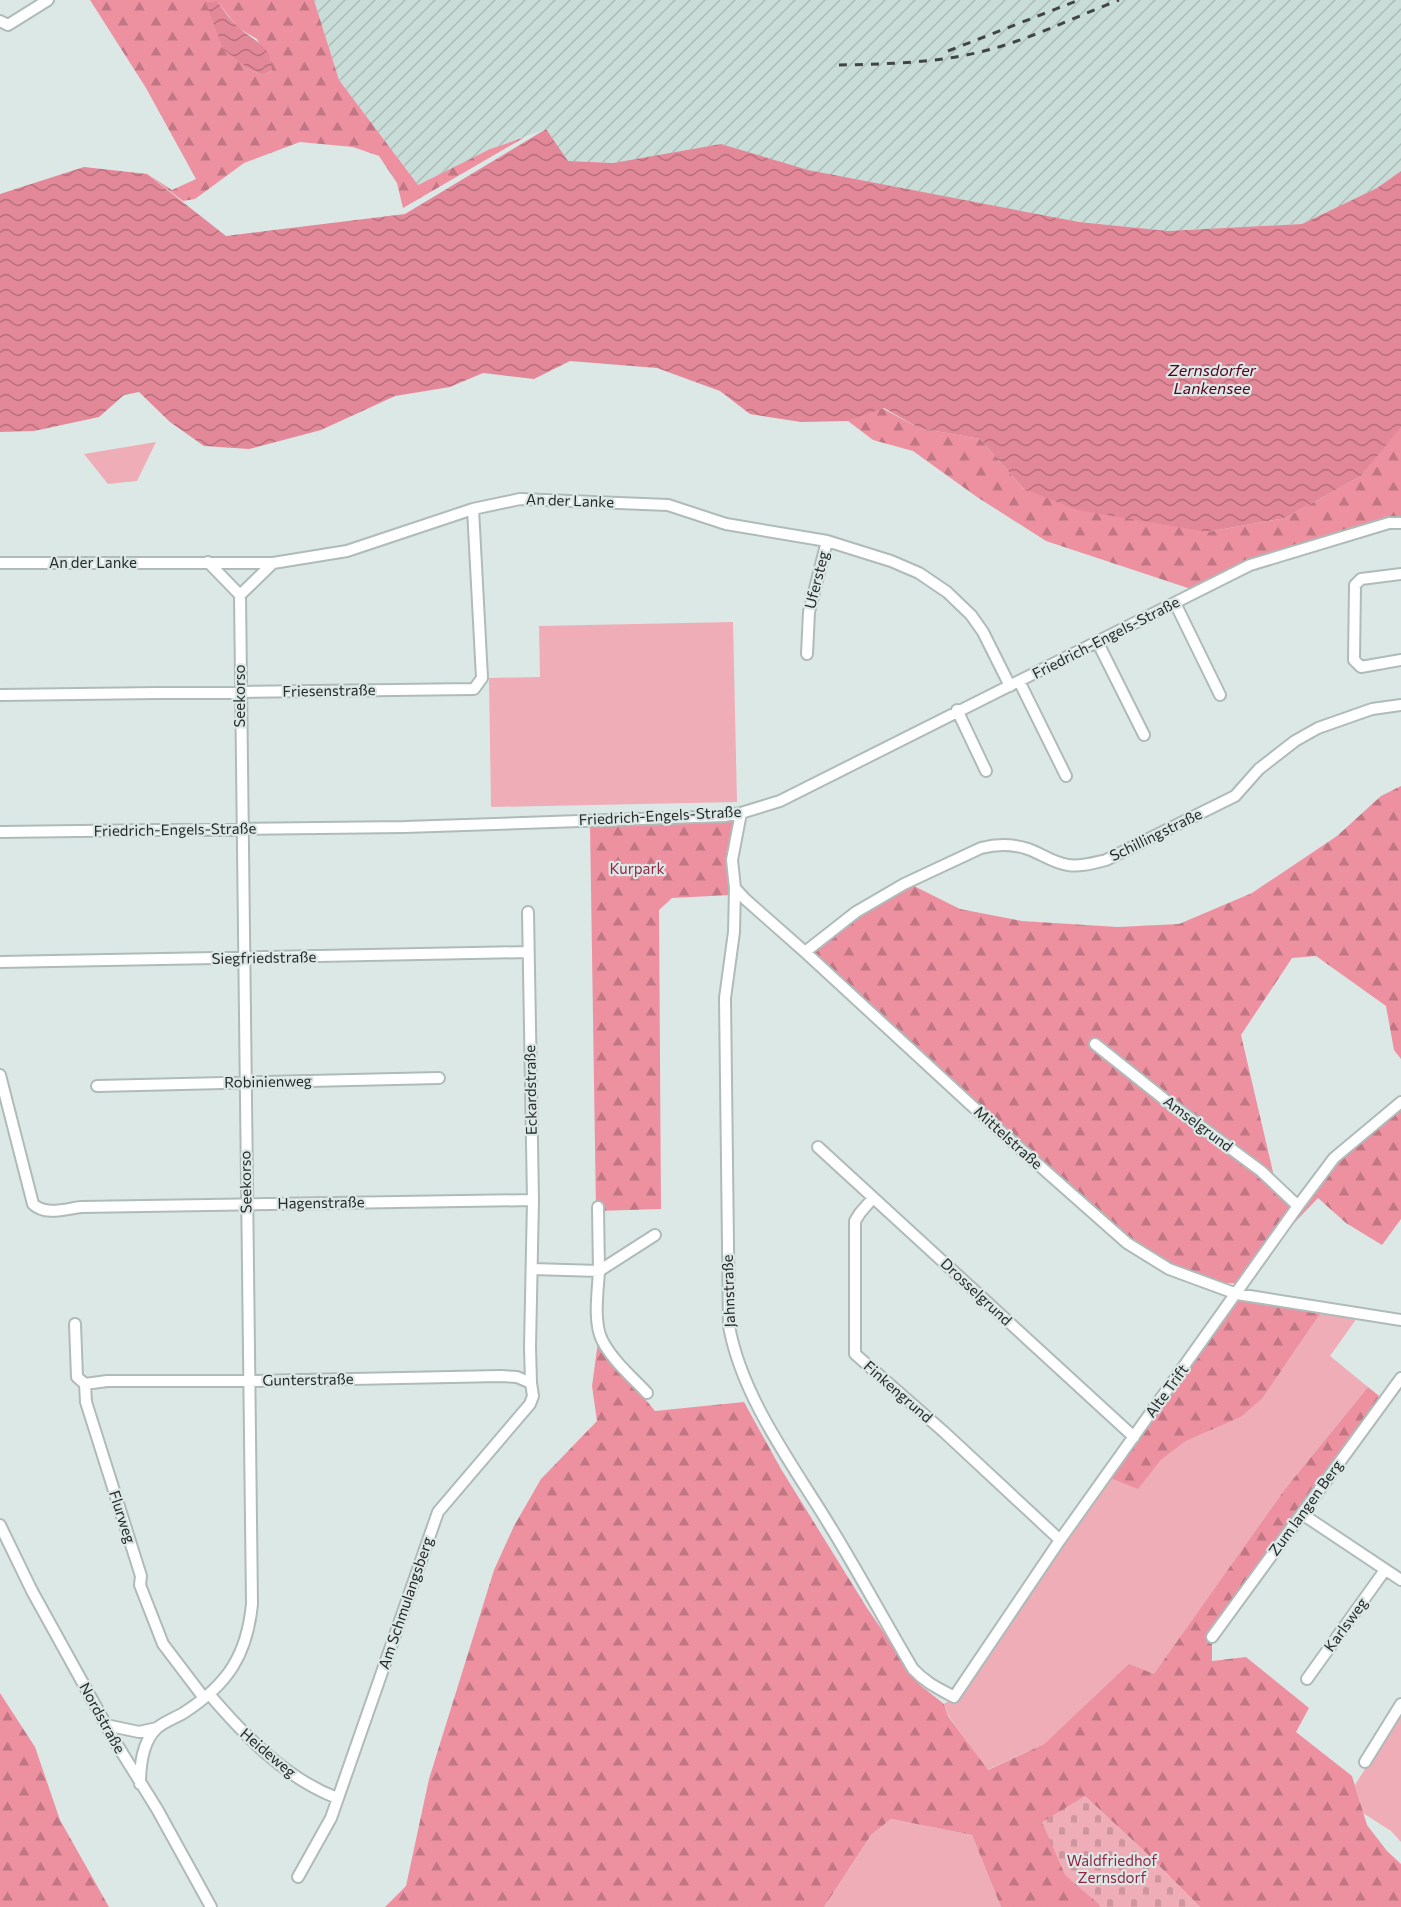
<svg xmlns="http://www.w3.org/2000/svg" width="1401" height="1907" font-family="Commissioner,sans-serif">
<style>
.industrial{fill:url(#industrial-furrows)}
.green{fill:#efadb7}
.forest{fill:url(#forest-firs);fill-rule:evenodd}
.cemetery{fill:url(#cemetery-stones)}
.water{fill:url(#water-waves)}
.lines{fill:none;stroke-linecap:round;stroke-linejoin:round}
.minor-casing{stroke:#afbbb9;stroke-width:14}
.minor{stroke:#fff;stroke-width:10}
.rail{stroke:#414645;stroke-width:3;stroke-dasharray:8 8;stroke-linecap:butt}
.labels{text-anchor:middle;stroke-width:4.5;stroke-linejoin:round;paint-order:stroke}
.street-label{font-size:15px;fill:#262a29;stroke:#dce8e6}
.park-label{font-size:15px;fill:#912644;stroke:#dce8e6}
.water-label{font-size:16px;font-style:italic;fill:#55011f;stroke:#dce8e6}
</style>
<defs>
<pattern id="industrial-furrows" width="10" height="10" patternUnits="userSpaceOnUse" patternTransform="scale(1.5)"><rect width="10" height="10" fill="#c8dcd8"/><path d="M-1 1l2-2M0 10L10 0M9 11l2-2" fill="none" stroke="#acbdb9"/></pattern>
<pattern id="forest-firs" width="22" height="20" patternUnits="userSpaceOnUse" patternTransform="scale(1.5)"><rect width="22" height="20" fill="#ed91a1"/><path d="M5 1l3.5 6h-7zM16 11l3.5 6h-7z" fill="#c07783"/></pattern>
<pattern id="cemetery-stones" width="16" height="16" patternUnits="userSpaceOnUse" patternTransform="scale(1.5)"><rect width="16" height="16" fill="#efadb7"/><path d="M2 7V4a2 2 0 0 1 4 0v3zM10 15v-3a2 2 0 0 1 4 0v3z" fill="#cd959d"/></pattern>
<pattern id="water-waves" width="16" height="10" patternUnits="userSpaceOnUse" patternTransform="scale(1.5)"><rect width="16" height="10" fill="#e38898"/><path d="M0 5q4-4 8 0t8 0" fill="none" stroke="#b86f7c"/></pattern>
</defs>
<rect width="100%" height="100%" fill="#dce8e6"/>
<!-- industrial -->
<path class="industrial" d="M314,0h1087v171l-24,17 -75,36 -134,7 -89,-9 -272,-52 -86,-26 -108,19 -45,-2 -22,-32 -56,20 -72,36 -79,-105z"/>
<!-- green -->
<path class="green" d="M156,442l-19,39 -29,3 -24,-30z
M733,622l4,180 -246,5 -2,-129 51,-1 -1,-51z
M1320,1314l37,4 -27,38 38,31 -83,102 -131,186 -25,-10 -85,79 -57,26 -39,-55 -4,-11 10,-7 153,-220 31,11 23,-28 25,-19 55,-24 21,-18z
M1401,1711v131l-10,-11 -28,-18 -8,-28z
M891,1819l81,16 29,72h-177l47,-72z"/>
<!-- forest -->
<path class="forest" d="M90,0h224l25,80 79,105 72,-36 35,-12 -122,71 -6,-25 -18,-27 -26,-9 -53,-5 -56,21 -49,36 -12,2 -36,-27 25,16 24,-11 -50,-91zM217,1l21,27 19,11 15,31 -9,5 -14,-6z
M880,407l39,21 61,11 44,50 183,43 78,-14 76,-42 40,-51v94l-154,43 -56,27 -145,-48 -69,-44 -64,-46 -40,-11 -25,-19z
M1401,786v273l-7,-9 -8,-44 -70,-50 -24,2 -51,77 35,150 21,17 104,-104v121l-19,26 -36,-22 -28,-25 -81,85c-29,4 -82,-28 -107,-43l-319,-288 47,-38 54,-29 48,24 62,12 96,6 61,-3 73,-31 85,-57 44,-40z
M734,822l-3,73 -59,3 -13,12 2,299 -65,2 -6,-387z
M1241,1298l79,16 -58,85 -21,18 -55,24 -25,19 -23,29 -31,-12 127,-174z
M598,1342l57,69 89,-9 37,67 86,139 53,77 24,19 4,12 40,54 56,-26 85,-80 25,10 131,-185 83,-102 15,12 -171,238v24l34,-4 63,51 -13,24 56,44 15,49 20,26 14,13v43h-201l-55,-55 -60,-56 15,110 2,1h-101l-29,-72 -81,-16 -20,16 -47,72h-439l21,-21 23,-107 65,-209 20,-44 27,-47 56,-58 -5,-35z
M0,1693l35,54 25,73 49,87h-109z"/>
<!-- cemetery -->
<path class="cemetery" d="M1085,1796l60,56 55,55h-98l-37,-32 -23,-53z"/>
<!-- water -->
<path class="water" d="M217,1c6,8 13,19 21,26 16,15 33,17 34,43l-9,5 -14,-6 -26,-20 -17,-46z
M546,129l22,32 45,2 108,-19 87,26 271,52 89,9 134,-7 75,-36 24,-17v256l-40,49 -76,42 -78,14 -129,-22 -54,-21 -44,-50 -61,-11 -35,-20 -36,13 -47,1 -51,-8 -30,-23 -63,-23 -87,-7 -36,18 -51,-6 -33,14 -55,9 -74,34 -72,19 -45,-3 -34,-24 -31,-30 -15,3 -25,22 -65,14 -34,1v-238l84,-27 63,7 79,62 179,-22z"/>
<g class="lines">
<defs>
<path id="minor" d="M0,21l8,4 40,-25
M208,562l32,33
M0,563h273l74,-12 126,-42 47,-10 148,6 58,19 101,17 64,20 28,12 28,19 24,23 12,17 27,54
M1401,574l-40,5 -6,6 -1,75 7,7 40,-7
M1175,603l45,92
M1098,643l46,92
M807,654l2,-42 18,-71
M1019,681l47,95
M0,695l474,-6 8,-11 -9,-169
M957,710l29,61
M741,813l-9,47 3,28 -1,44 -9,66 4,328c13,72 64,139 101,200 29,47 55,96 83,143 13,14 25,19 41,28l106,-157 238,-334 36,-48 67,-56
M0,832l405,-5 319,-11 17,-3 39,-12 470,-236 139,-42h12
M735,888l10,11 60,53 166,153 156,138 42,26 68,25 164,26
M805,952l51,-40 48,-28 77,-36c15,-4 32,-4 47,1 14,5 25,14 40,16 13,2 25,-2 38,-5l129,-64 24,-27 36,-28 23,-13 54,-19 29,-4
M0,962l528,-10
M1095,1044l69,55 97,72 37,35
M0,1075l33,129c13,12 32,5 48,3l452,-7
M97,1086l342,-8
M818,1147l316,290
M873,1198l-13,15 -5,8v133l89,78 116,108
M532,1269l67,2 -1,-64
M75,1324l2,53 8,7 1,18 55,174 -1,9 23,59 41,54
M85,1384l22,-3h141l252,-5 17,1 14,6
M647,1393c-15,-16 -35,-33 -45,-53 -9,-18 -4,-50 -3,-69l56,-36
M1302,1514l99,66
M0,1525l32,66 84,152 41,66 54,98
M1212,1637l189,-259
M1307,1679l78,-109
M209,1694c36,42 76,84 128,104
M106,1725l33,7 18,-4
M1365,1762l36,-58
M140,1784c0,-19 2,-42 17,-56 8,-7 19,-10 28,-16 43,-28 62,-57 67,-108l-12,-1009 33,-32
M298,1877l33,-59 107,-306 92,-108 3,-8 -2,-13 -1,-36 3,-147 -5,-288"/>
</defs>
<!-- minor casing -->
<use href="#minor" class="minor-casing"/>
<!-- minor -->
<use href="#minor" class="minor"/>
<!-- rail -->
<path class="rail" d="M948,51l131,-51
M839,65c45,-1 93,-2 137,-12 49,-11 96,-35 143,-53"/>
</g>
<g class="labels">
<!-- street labels -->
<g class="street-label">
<text transform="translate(570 501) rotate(2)" y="5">An der Lanke</text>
<text x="93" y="568">An der Lanke</text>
<text transform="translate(817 580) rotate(-76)" y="5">Ufersteg</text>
<text transform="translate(1106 638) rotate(-27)" y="5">Friedrich-Engels-Straße</text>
<text transform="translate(329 691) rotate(-1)" y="5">Friesenstraße</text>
<text transform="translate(240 696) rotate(-90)" y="5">Seekorso</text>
<text transform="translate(660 816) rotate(-3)" y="5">Friedrich-Engels-Straße</text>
<text transform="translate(175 830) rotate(-1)" y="5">Friedrich-Engels-Straße</text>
<text transform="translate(1156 835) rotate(-26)" y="5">Schillingstraße</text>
<text transform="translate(264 958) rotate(-1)" y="5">Siegfriedstraße</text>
<text transform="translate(268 1082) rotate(-1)" y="5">Robinienweg</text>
<text transform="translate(531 1090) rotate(-91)" y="5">Eckardstraße</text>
<text transform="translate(1198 1124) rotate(37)" y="5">Amselgrund</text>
<text transform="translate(1008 1138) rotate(42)" y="5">Mittelstraße</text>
<text transform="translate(246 1182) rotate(-91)" y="5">Seekorso</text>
<text transform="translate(321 1203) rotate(-1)" y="5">Hagenstraße</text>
<text transform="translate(729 1291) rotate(-92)" y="5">Jahnstraße</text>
<text transform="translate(976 1292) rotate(43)" y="5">Drosselgrund</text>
<text transform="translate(308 1380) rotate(-1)" y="5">Gunterstraße</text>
<text transform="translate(1167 1391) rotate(-54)" y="5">Alte Trift</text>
<text transform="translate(898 1392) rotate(41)" y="5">Finkengrund</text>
<text transform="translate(1306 1508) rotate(-54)" y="5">Zum langen Berg</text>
<text transform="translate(122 1517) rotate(72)" y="5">Flurweg</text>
<text transform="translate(406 1603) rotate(-71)" y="5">Am Schmulangsberg</text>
<text transform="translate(1346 1625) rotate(-54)" y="5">Karlsweg</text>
<text transform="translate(102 1718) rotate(61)" y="5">Nordstraße</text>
<text transform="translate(268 1753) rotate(40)" y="5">Heideweg</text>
</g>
<!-- park labels -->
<g class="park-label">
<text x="637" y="874">Kurpark</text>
<text x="1112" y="1866">Waldfriedhof<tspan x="1112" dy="17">Zernsdorf</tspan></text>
</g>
<!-- water labels -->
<g class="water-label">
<text x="1212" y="376">Zernsdorfer<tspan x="1212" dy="18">Lankensee</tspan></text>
</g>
</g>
</svg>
